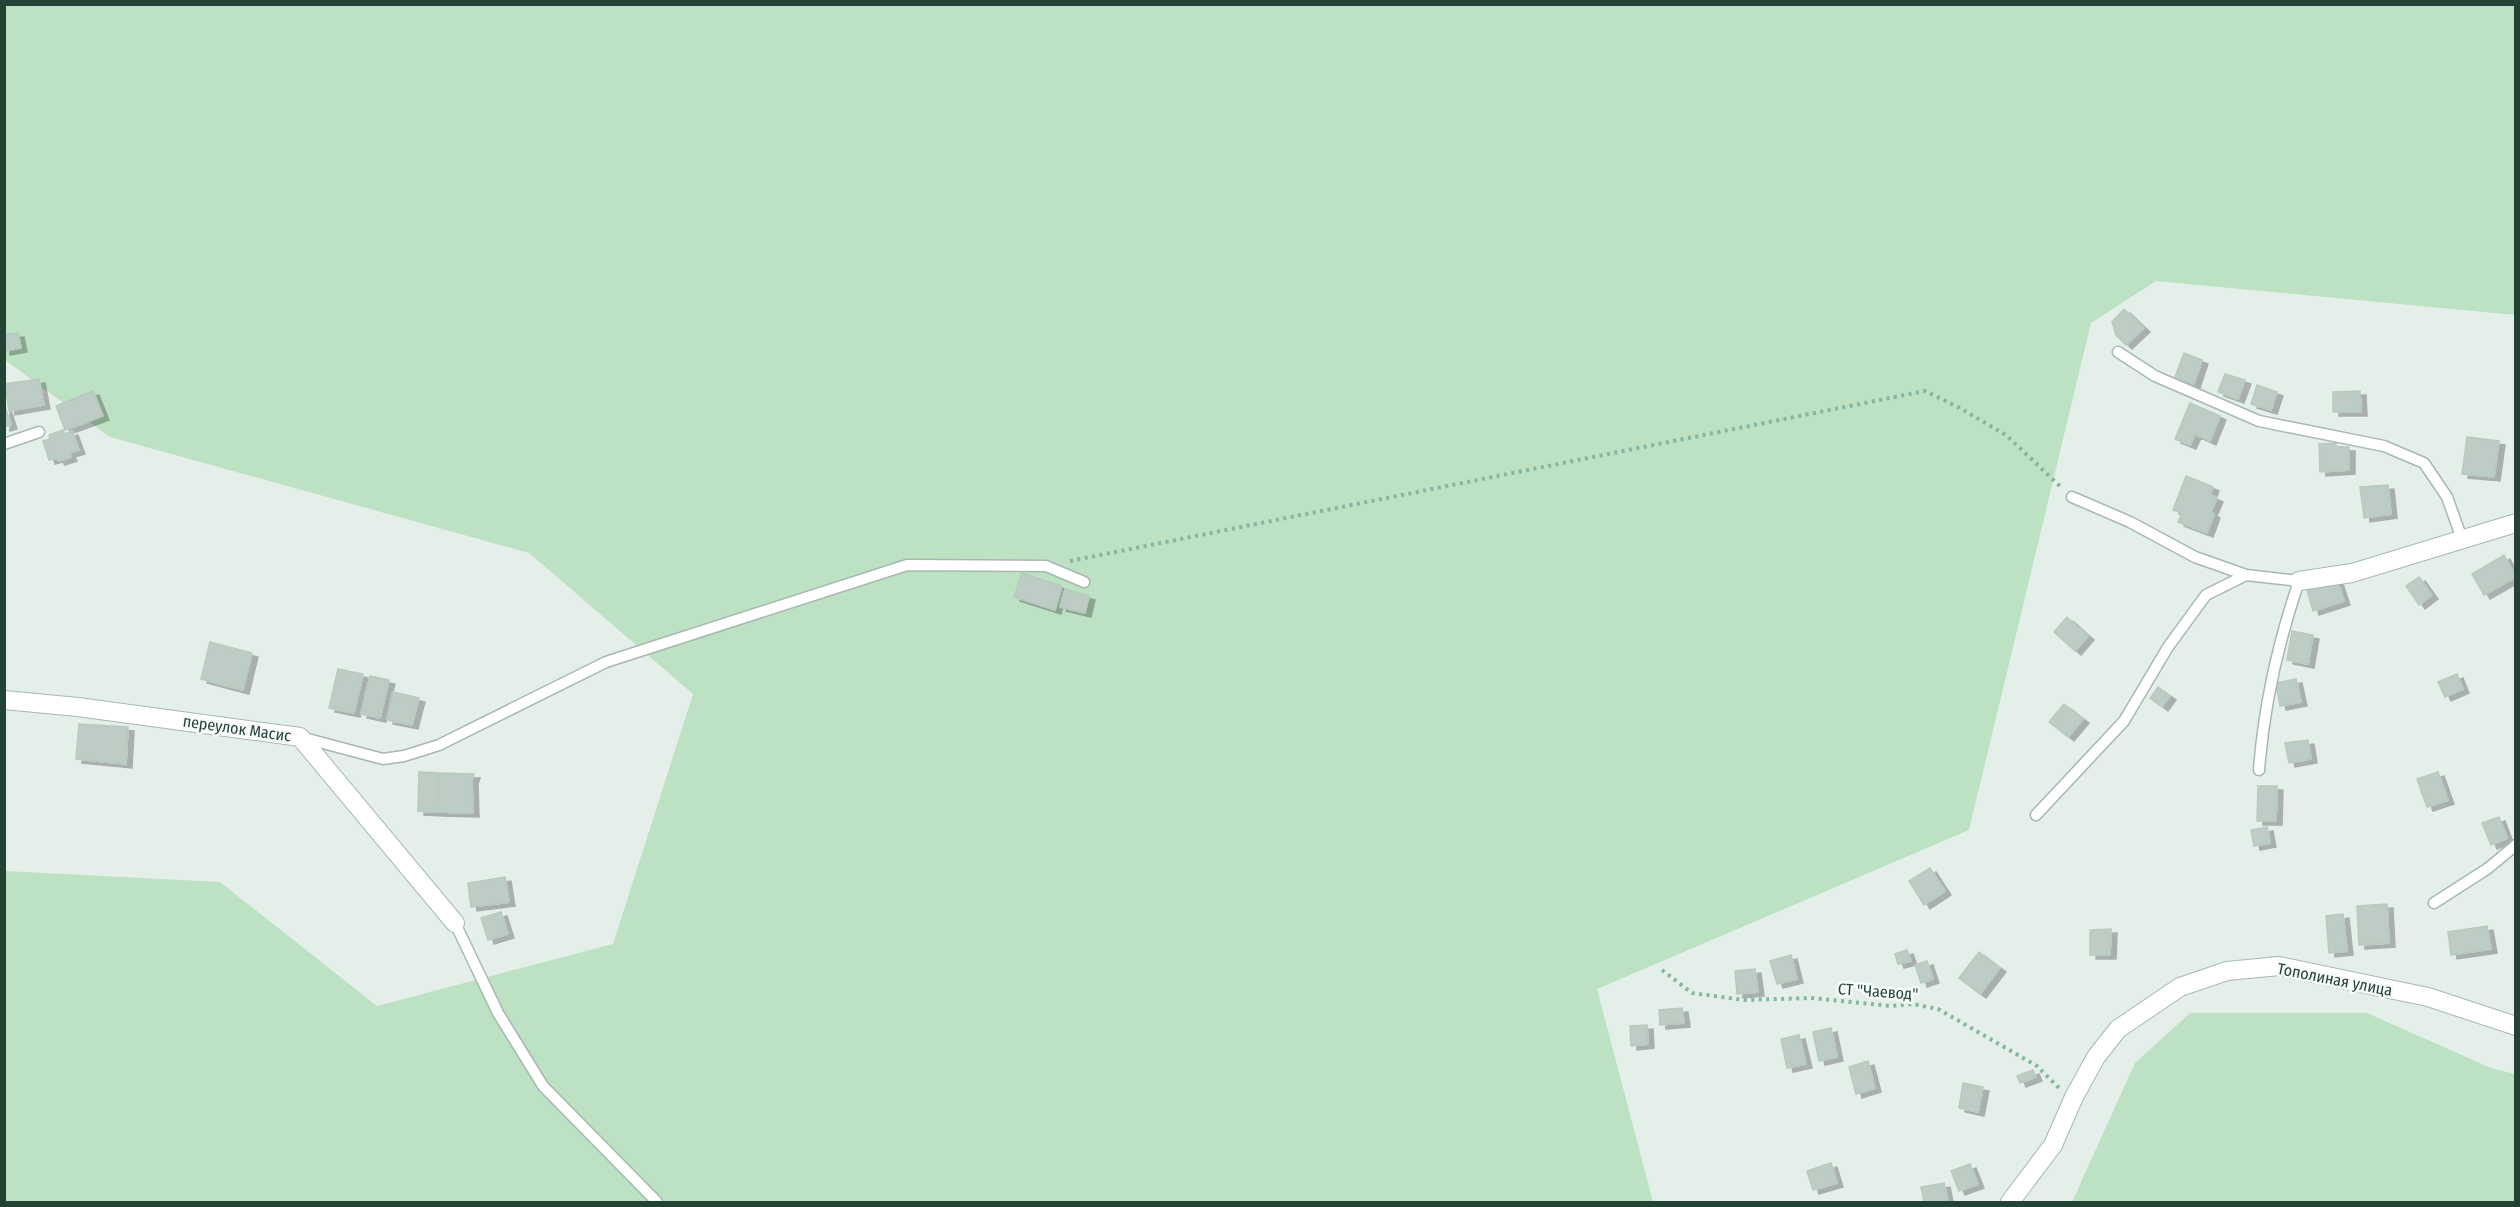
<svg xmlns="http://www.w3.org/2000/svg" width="2520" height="1207" font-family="'Fira Sans Condensed',sans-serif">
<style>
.green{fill:#bde1c3}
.building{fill:#bdcdc5;stroke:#b7cac0;stroke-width:1.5;filter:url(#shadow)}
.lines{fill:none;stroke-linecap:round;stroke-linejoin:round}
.lane-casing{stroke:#a7b8b1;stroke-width:13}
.street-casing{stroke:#a7b8b1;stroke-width:20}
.path{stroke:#84b5a1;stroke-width:4;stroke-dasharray:3 4.5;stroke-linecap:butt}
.lane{stroke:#fff;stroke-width:10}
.street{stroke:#fff;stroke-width:18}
.labels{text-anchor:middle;stroke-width:5;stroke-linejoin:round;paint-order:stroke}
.street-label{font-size:16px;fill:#234337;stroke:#f7fbf8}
</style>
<defs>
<filter id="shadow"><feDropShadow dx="6" dy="4" stdDeviation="0" flood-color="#0004"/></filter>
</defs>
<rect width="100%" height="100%" fill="#e5efea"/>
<!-- green -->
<path class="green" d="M5,5h2510v310l-359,-34 -65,42 -122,507 -372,159 56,213h-1648v-331l215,11 157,124 236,-62 80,-250 -164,-141 -419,-116 -105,-77z
M2190,1013h177l124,55 24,6v128h-443l63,-139z"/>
<!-- building -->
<path class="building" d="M2124,309l20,19 -18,17 -10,-10 -4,-13z
M18,333l3,15 -17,3v-16z
M2184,353l18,7 -8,24 -19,-7z
M2225,374l20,6 -7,19 -20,-7z
M39,379l5,26 -35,6 -4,-27z
M2257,385l20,7 -6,18 -20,-6z
M93,391l10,25 -38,14 -9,-24z
M2360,391l1,21h-28v-20z
M4,403l7,22 -7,2z
M2190,403l30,13 -10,25 -15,-7 -5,11 -15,-6z
M63,430l1,4 8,-3 7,19 -10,3 2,4 -12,4 -2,-3 -8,2 -6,-19 7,-2 -1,-4z
M2467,437l32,4 -5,36 -32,-3z
M2336,443v4h13v23l-29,2 -1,-28z
M2186,476l27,11 -3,8 7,3 -6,14 3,2 -7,19 -29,-11 4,-9 -9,-3z
M2388,485l3,29 -27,4 -4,-31z
M2504,555l12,22 -32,18 -12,-21z
M1022,573l40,13 -7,24 -41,-13z
M2336,577l8,24 -31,10 -7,-24z
M2419,577l13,18 -13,10 -13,-19z
M1065,589l24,7 -4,17 -25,-6z
M2067,617l21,19 -13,15 -21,-19z
M2292,631l21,4 -5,29 -21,-4z
M210,642l42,11 -9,37 -42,-11z
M338,669l25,5 -9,39 -25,-5z
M2457,674l6,15 -18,8 -7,-15z
M370,676l19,4 -9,38 -19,-4z
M2296,679l5,23 -21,4 -4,-23z
M2158,687l12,9 -8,11 -12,-9z
M393,692l26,6 -7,27 -25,-5z
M2064,704l19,15 -15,18 -19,-15z
M79,724l49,3 -2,37 -50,-5z
M2308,740l3,19 -22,4 -4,-20z
M419,772l20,1 -2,39 -19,-1z
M2438,772l10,28 -21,7 -10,-28z
M439,773l35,1 -2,6 1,33 -36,-1z
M2258,786h19l-1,35h-19z
M2499,817l8,21 -16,7 -9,-22z
M2267,827l3,16 -16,3 -3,-16z
M1930,868l15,23 -21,14 -15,-24z
M505,877l4,25 -38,5 -3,-24z
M2387,904l2,39 -30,2 -2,-39z
M501,912l7,22 -20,6 -7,-22z
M2343,914l4,37 -18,2 -3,-37z
M2487,926l4,23 -40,6 -3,-23z
M2111,929l-1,26h-20v-25z
M1907,950l4,11 -13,3 -3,-10z
M1979,952l21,16 -20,26 -21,-16z
M1791,955l6,24 -20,5 -7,-23z
M1927,961l6,18 -12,4 -6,-18z
M1755,969l3,23 -21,2 -2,-23z
M1682,1008l2,15 -24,2 -1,-15z
M1647,1025l1,19 -17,2 -1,-20z
M1831,1028l6,29 -18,4 -6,-29z
M1799,1035l7,29 -19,4 -6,-29z
M1868,1061l7,27 -19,6 -7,-27z
M2033,1070l3,7 -16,6 -3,-7z
M1963,1083l20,4 -5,25 -19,-4z
M1831,1163l6,20 -24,7 -6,-19z
M1970,1164l8,20 -19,7 -8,-20z
M1944,1183l4,19h-24l-3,-15z"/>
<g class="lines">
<defs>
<path id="lane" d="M2118,352l37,24 104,45 125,25 40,17 23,34 15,42
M4,444l35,-12
M2072,497l58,25 65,35 51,18
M304,738l79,21 21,-3 35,-11 167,-83 301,-97 139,1 38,16
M2036,815l88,-94 44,-74 38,-52 40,-20 53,6c-21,62 -35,123 -40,189
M2434,903l53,-34 29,-24
M455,923l43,90 45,73 114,116"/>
<path id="street" d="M2299,581l53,-8 164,-50
M4,700l74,7 222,30 155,186
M2010,1202l43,-57 21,-48 22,-40 22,-28 62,-42 47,-16 52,-5 149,31 88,29"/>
</defs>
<!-- lane casing -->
<use href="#lane" class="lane-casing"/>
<!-- street casing -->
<use href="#street" class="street-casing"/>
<!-- path -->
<path class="path" d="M1070,561l855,-170 33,16 48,28 57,54
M1662,970l30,23 52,7 67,-2 81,8 21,-2 25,5 99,57 23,23"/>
<!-- lane -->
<use href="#lane" class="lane"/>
<!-- street -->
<use href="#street" class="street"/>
</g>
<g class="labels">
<!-- street labels -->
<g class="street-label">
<text transform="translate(237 728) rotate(8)" y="6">переулок Масис</text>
<text transform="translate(2335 979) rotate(11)" y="6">Тополиная улица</text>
<text transform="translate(1878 991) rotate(4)" y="6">СТ "Чаевод"</text>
</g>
</g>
<!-- border -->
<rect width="2520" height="1207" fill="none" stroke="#234337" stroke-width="12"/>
</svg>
